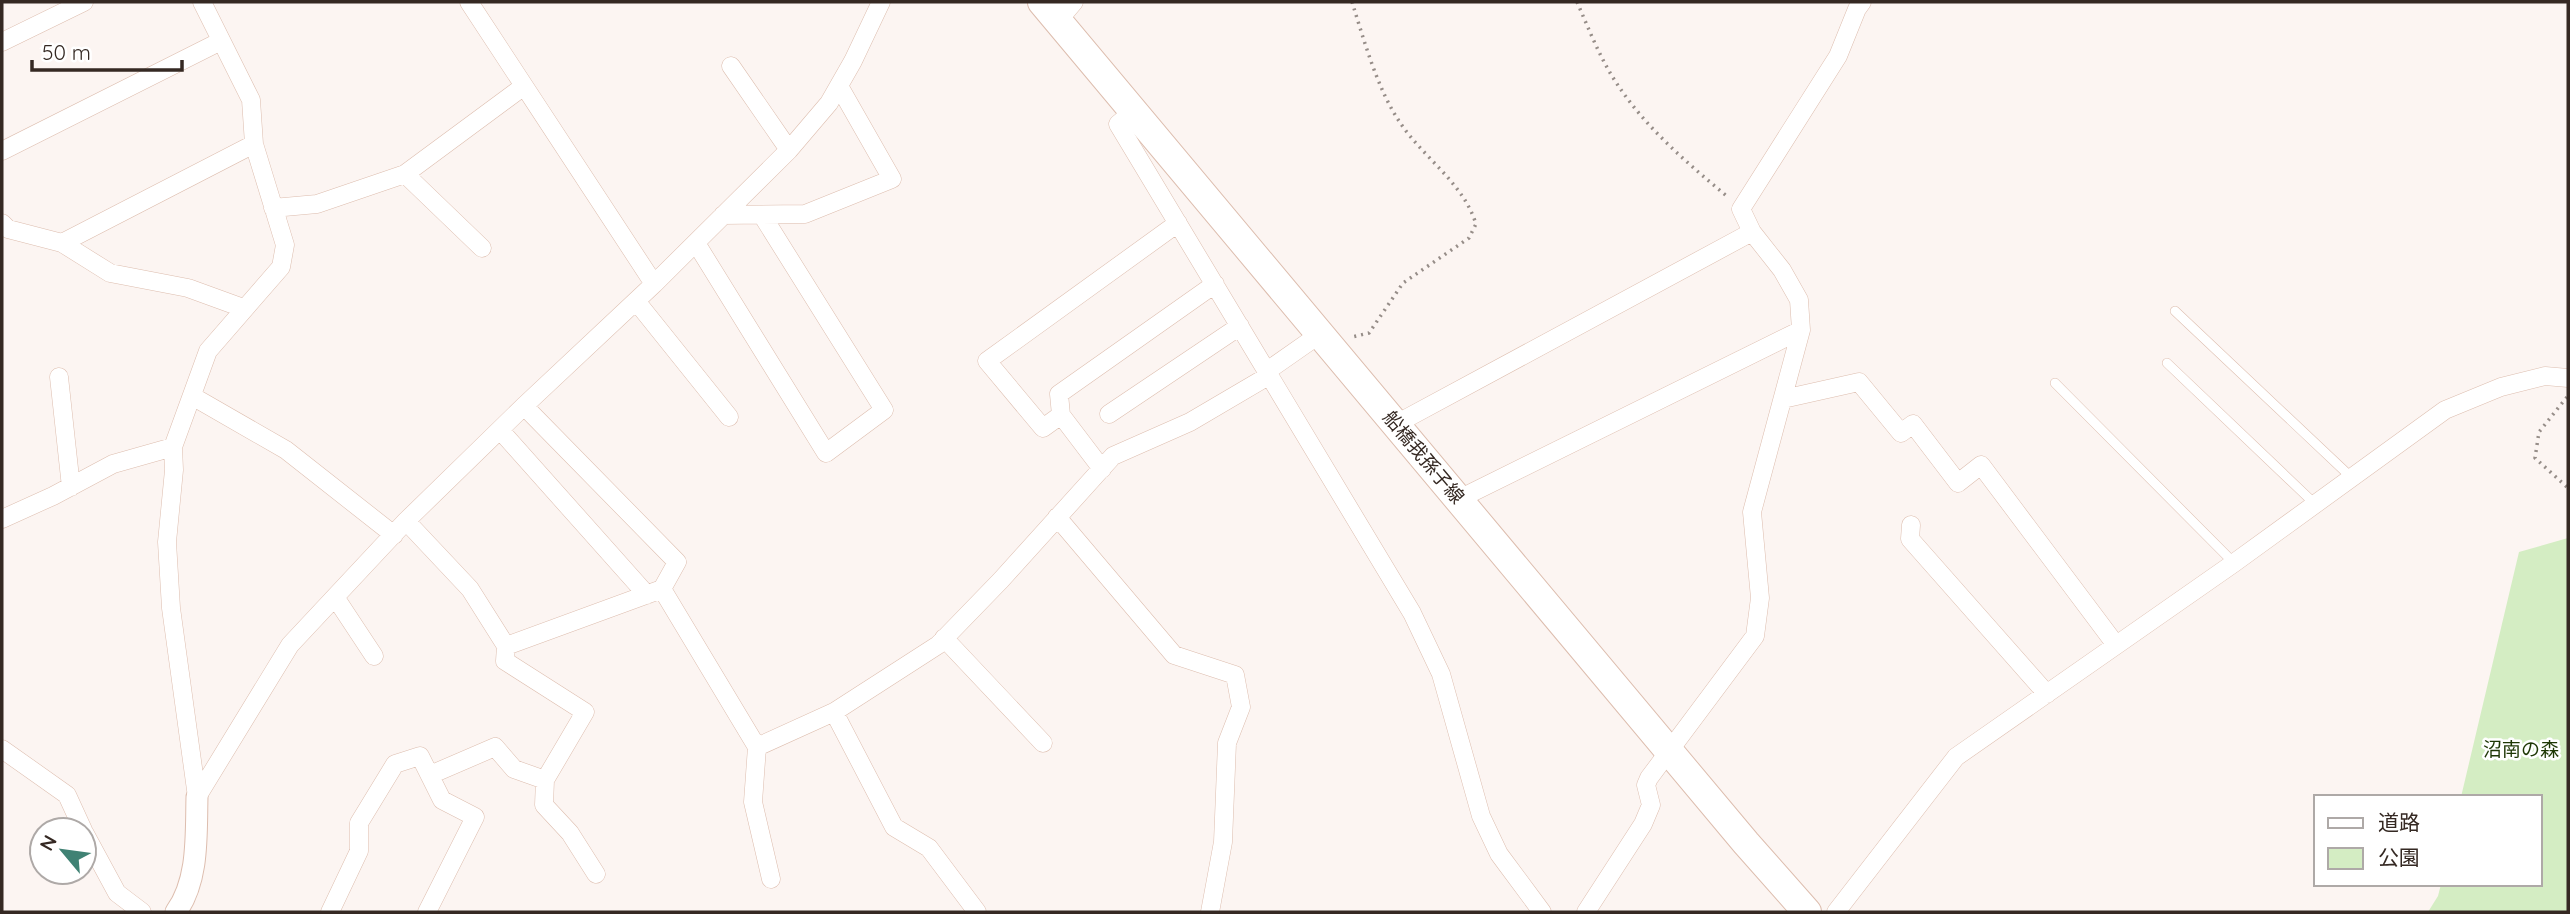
<svg xmlns="http://www.w3.org/2000/svg" width="2570" height="914" font-family="Quicksand,'Noto Sans JP',sans-serif">
<style>
.green{fill:#d4edc3}
.lines{fill:none;stroke-linecap:round;stroke-linejoin:round}
.service-casing{stroke:#ddbdae;stroke-width:10}
.minor-casing{stroke:#ddbdae;stroke-width:19}
.tertiary-casing{stroke:#ddbdae;stroke-width:23}
.primary-casing{stroke:#ddbdae;stroke-width:30}
.path{stroke:#968d88;stroke-width:3.5;stroke-dasharray:2 5;stroke-linecap:butt}
.service{stroke:#fff;stroke-width:9}
.minor{stroke:#fff;stroke-width:18}
.tertiary{stroke:#fff;stroke-width:21}
.primary{stroke:#fff;stroke-width:28}
.labels{text-anchor:middle;stroke-width:5;stroke-linejoin:round;paint-order:stroke}
.street-label{font-size:19px;fill:#352923;stroke:#fff}
.park-label{font-size:19px;fill:#1e3705;stroke:#fff}
</style>
<rect width="100%" height="100%" fill="#fcf5f2"/>
<!-- green -->
<path class="green" d="M2568,538v374h-140l10,-16 3,-12h99v-87h-79l58,-245z"/>
<g class="lines">
<defs>
<path id="service" d="M2175,311l177,167
M2167,363l148,141
M2055,383l179,180"/>
<path id="minor" d="M469,2l185,282
M1058,21l16,-19
M2,42l82,-40
M731,66l58,84
M1134,111l-16,13 294,489 29,61 40,142 18,38 43,58
M2,151l219,-110
M405,174l77,74
M273,208l44,-4 88,-30 119,-88
M723,215l82,-1 87,-35 -53,-93
M2,223l6,6 54,14 48,30 78,15 55,20
M62,243l192,-99
M696,243l130,210 58,-43 -122,-195
M636,301l93,116
M1267,371l53,-37
M59,377l12,110
M192,396l94,54 108,85
M1783,399l76,-17 42,51 12,-9 45,59 23,-18 135,180
M524,406l153,156 -15,27
M1109,414l131,-88
M1061,415l-2,-21 156,-110
M1396,424l356,-192
M500,430l147,165
M173,447l1,23 -7,72 4,66 26,189
M1102,469l-41,-54 -18,13 -56,-67 191,-138
M1459,499l342,-169
M1057,517l117,138 61,20 6,32 -14,36 -4,99 -13,70
M2,519l51,-23 60,-32 60,-17 35,-96 73,-84 4,-22 -31,-101 -3,-44 -49,-98
M406,521l64,68 36,57 -1,15 80,51 -40,68 -1,25 26,28 26,41
M1911,525l-1,14 137,155
M335,597l39,59
M944,638l99,105
M506,646l156,-57 95,158 -4,55 18,77
M834,712l60,115 35,21 48,64
M757,747l77,-35 104,-67 63,-65 112,-124 77,-34 80,-47
M2,749l65,46 16,35
M430,775l65,-28 19,22 31,11
M197,797l93,-152 116,-124 118,-115 130,-122 135,-134 40,-47 24,-42 28,-59
M84,832l33,61 25,19
M330,912l29,-61v-28l36,-59 25,-8 22,44 33,17 -48,95
M1586,912l57,-88 8,-19 -5,-20 3,-7 106,-142 5,-38 -8,-86 49,-182 -2,-30 -17,-30 -30,-38 -11,-23 97,-153 19,-47 5,-7
M1836,912l120,-155 278,-194 211,-153 56,-23 44,-11 23,2"/>
<path id="tertiary" d="M176,912c23,-32 20,-77 21,-115"/>
<path id="primary" d="M1042,2l704,841 61,69"/>
</defs>
<!-- service casing -->
<use href="#service" class="service-casing"/>
<!-- minor casing -->
<use href="#minor" class="minor-casing"/>
<!-- tertiary casing -->
<use href="#tertiary" class="tertiary-casing"/>
<!-- primary casing -->
<use href="#primary" class="primary-casing"/>
<!-- path -->
<path class="path" d="M1352,2c12,38 25,86 47,119 23,36 64,61 77,103l-7,14 -66,45 -34,50 -17,4
M1577,2c11,25 21,51 35,74 30,49 74,86 117,122
M2567,397l-28,35 -4,26 33,30"/>
<!-- service -->
<use href="#service" class="service"/>
<!-- minor -->
<use href="#minor" class="minor"/>
<!-- tertiary -->
<use href="#tertiary" class="tertiary"/>
<!-- primary -->
<use href="#primary" class="primary"/>
</g>
<g class="labels">
<!-- street labels -->
<g class="street-label">
<text transform="translate(1424 457) rotate(50)" y="7">船橋我孫子線</text>
</g>
<!-- park labels -->
<g class="park-label">
<text x="2521" y="756">沼南の森</text>
</g>
</g>
<!-- border -->
<rect width="2570" height="914" fill="none" stroke="#352923" stroke-width="7"/>
<!-- legend -->
<rect x="2314" y="795" width="228" height="91" fill="#ffffff" stroke="#aea9a7" stroke-width="2"/>
<rect x="2328" y="818" width="35" height="10" fill="#ffffff" stroke="#aea9a7" stroke-width="2"/>
<text x="2378" y="830" font-size="21" fill="#352923">道路</text>
<rect x="2328" y="848" width="35" height="21" fill="#d4edc3" stroke="#aea9a7" stroke-width="2"/>
<text x="2378" y="865" font-size="21" fill="#352923">公園</text>
<!-- north arrow -->
<g transform="translate(63 851) rotate(299)"><circle r="33" fill="#ffffff" stroke="#aea9a7" stroke-width="2"/>
<path d="M0-5L12 26L0 18L-12 26Z" fill="#408274"/>
<text y="-10" font-size="19" font-weight="bold" text-anchor="middle" fill="#352923">N</text>
</g>
<!-- scale -->
<path d="M32 60v10h150v-10" fill="none" stroke="#352923" stroke-width="3.5"/>
<text x="42" y="60" font-size="21" fill="#352923" stroke="#ffffff" stroke-width="5" paint-order="stroke">50 m</text>
</svg>
